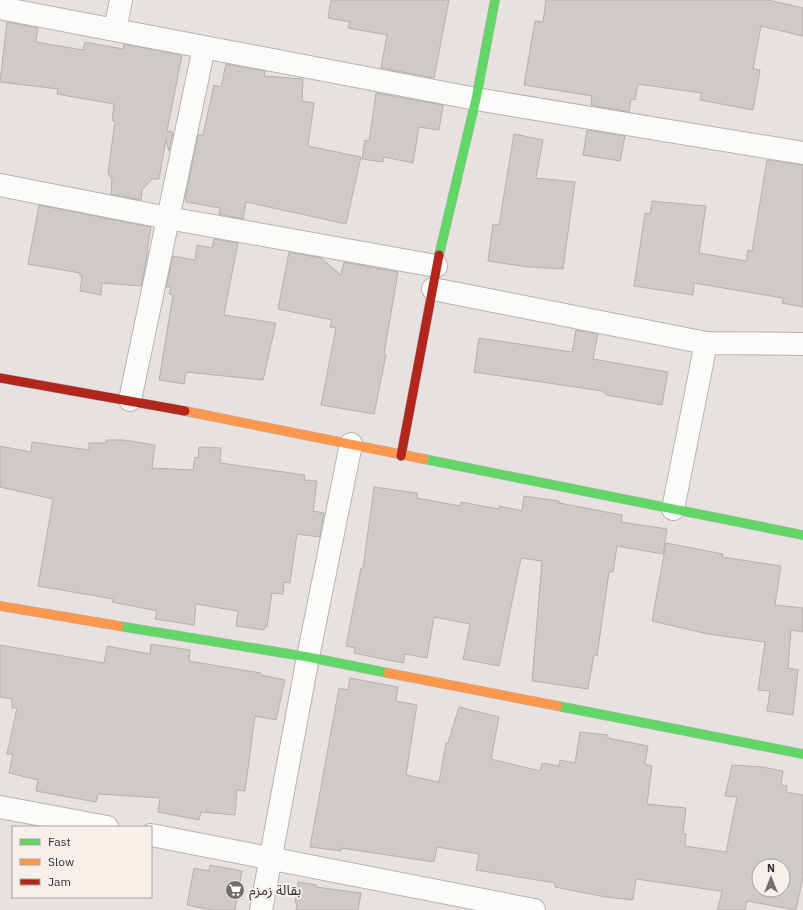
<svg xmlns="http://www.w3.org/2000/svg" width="803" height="910" font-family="'IBM Plex Sans','Noto Sans Arabic',sans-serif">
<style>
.building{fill:#cdcac8;stroke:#b5b1b0;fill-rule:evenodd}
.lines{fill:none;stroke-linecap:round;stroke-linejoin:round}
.street-casing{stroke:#b7b3b1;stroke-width:24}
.fast-casing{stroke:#b7b3b1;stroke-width:10}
.slow-casing{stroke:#b7b3b1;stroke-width:10}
.jam-casing{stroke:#b7b3b1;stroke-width:10}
.street{stroke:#fbfbfa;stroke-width:22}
.fast{stroke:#63d668;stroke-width:9}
.slow{stroke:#ff974d;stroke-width:9}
.jam{stroke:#b3261e;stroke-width:9}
.labels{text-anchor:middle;stroke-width:4;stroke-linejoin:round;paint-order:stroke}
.poi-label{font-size:14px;fill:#34312f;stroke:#f7efea;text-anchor:start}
</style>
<rect width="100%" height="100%" fill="#e7e2e0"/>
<!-- building -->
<path class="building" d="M331,0h118l-15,78 -53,-10 6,-33 -39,-7 2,-6 -22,-4z
M546,0h222l35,8v28l-42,-10 -8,43 7,1 -7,40 -53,-10 1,-7 -63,-9 -3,16 -4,-1 -2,13 -38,-7 1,-9 -68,-11 11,-64 8,1z
M7,22l31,6 -2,14 47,8 2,-8 38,7 1,-5 58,11 -15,76 6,1 -4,19 -3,-11 -7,39h-7l-10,11 -1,10 -30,-6 1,-14 -4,-7 7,-52h-3l2,-17 -57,-10 1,-5 -58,-7z
M226,64l39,7 -1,5 39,3 -1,22 12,2 -6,43 53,11 -15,67 -100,-22 -3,17 -24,-5 1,-6 -34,-6 -1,-3 13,-64h5l11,-50 7,2z
M376,93l67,12 -4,25 -20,-3 -6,36 -29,-6 -1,5 -21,-3 3,-19 4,1z
M587,130l38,6 -5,25 -37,-6z
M514,134l29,6 -7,38 39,4 -12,87 -35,-2 -40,-6 5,-37 6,1z
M767,160l36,5v142l-21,-4 1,-5 -89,-15 -1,12 -59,-9 11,-73 5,1 2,-13 54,5 -7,47 47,8 2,-11 4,1z
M39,205l112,22 -4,24h1l-7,35 -39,-3 -1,12 -21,-4 2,-15h-2v-3l-52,-9z
M214,239l24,4 -14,72 52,8 -13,57 -77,-8 -2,12 -25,-4 14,-85 -4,-1 2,-7h-5l7,-31 22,4 2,-15 15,3z
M289,252l32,6 20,17 3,-13 54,10 -14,82 2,1 -12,59 -53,-9 15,-77 -6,-1 2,-7 -54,-11z
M576,330l22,4 -5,25 75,13 -6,33 -55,-10 -5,-4 -128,-19 5,-34 93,14z
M106,440h18l31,5 -3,23 41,2 2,-13 3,1 1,-11 22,1 -1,15 85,12 -1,5 13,1 -4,30 11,2 -4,24 -23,-3 -7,49 -6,-1 -1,12 -11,-1 -5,34 -2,-1 -1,4 -28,-4 2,-15 -42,-7 -2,21 -39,-6 2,-8 -45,-9 1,-3 -75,-13 15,-87 -53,-12v-41l31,6 1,-10 57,8v-7h17z
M374,487l43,6v5l43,8 1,-4 38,7v-3l23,5 2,-15 35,5v2l63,12 -1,7 46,7 -4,25 -46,-8 -4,26h-4l-12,84 -3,-1 -6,34 -56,-8 10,-120 -21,-3 -22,108 -36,-7 7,-35 -36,-7 -7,41 -22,-4 -2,9 -49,-10 1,-5 -9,-2 15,-78h2z
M666,543l57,11 -1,3 59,9 -6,39 28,3v24l-12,-2 -3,38 10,2 -5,45 -26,-4 3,-20 -12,-1 7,-48 -57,-8 -56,-13z
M151,644l39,6 -1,11 72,12v2l24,5 -9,40 -21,-4 -10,75 -8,-1 -2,25 -34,-3 -2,8 -41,-8 2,-14 -62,-4 -2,8 -60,-11 2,-11 -29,-7 4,-19h-6l10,-46h-5v-9l-12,-2v-52l104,18 3,-17 43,8z
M350,678l48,9 -2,14 21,4 -11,70 33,7 7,-39h2l11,-36 40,10 -8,42 49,12 2,-8 17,3 1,-6 15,3 5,-31 28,3v3l40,8 -3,18 7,2 -5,38 39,4 -3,25 3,1 -1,12 41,6 11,-55 -12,-1 7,-31 30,2 21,4 -2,14 6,1 -1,6 17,3v82l-7,33 -49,-9 -2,9h-28l5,-18 -2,-1 -84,-12 -3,21 -27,-3 -51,-10v-4l-79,-13 3,-16 -42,-7 -3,15 -93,-14v3l-31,-4 29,-159 9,2zM759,866h24v24h-24z
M210,865l32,6 -7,39h-23l-25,-5 7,-37 15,3z
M298,882l19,3 -1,2 45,6 -3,17h-62l1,-7h-2z"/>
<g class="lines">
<defs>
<path id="street" d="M0,8l476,91 327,54
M115,30l6,-30
M0,185l168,33 268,48
M433,289l273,54 97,1
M130,400l74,-353
M673,509l33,-166
M0,807l107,20
M151,835l383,75
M261,910l47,-253 43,-213"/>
<path id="fast" d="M439,255l37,-156 19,-99
M424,459l379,76
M119,626l189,31 80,16
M558,706l245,48"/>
<path id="slow" d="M185,411l239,48
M0,606l119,20
M388,673l170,33"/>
<path id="jam" d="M0,378l185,33
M401,456l38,-201"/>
</defs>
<!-- street casing -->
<use href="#street" class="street-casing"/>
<!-- fast casing -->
<use href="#fast" class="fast-casing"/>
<!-- slow casing -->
<use href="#slow" class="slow-casing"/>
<!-- jam casing -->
<use href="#jam" class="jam-casing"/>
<!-- street -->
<use href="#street" class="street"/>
<!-- fast -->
<use href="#fast" class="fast"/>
<!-- slow -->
<use href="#slow" class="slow"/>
<!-- jam -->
<use href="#jam" class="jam"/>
</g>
<!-- icons -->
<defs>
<symbol id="supermarket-disc" viewBox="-11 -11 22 22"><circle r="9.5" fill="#736f6d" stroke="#f7efea"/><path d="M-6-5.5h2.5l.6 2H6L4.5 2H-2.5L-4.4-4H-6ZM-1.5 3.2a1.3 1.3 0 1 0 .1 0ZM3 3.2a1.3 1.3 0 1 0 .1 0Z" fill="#fff"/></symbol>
</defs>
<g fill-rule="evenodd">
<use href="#supermarket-disc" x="224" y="879" width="22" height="22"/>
</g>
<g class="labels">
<!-- poi labels -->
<g class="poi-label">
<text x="249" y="895">بقالة زمزم</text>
</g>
</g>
<!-- legend -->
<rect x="12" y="826" width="140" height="72" fill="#f7efea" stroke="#a9a39f"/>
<rect x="20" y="839" width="20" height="6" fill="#63d668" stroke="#a9a39f"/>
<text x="48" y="846" font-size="12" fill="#34312f">Fast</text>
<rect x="20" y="859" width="20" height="6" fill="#ff974d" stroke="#a9a39f"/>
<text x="48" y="866" font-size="12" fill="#34312f">Slow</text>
<rect x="20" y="879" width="20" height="6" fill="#b3261e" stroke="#a9a39f"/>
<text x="48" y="886" font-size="12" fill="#34312f">Jam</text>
<!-- north arrow -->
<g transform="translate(771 878)"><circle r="19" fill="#f7efea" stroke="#a9a39f"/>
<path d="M0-3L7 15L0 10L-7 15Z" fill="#736f6d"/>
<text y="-6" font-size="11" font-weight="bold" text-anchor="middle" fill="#34312f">N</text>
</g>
</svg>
